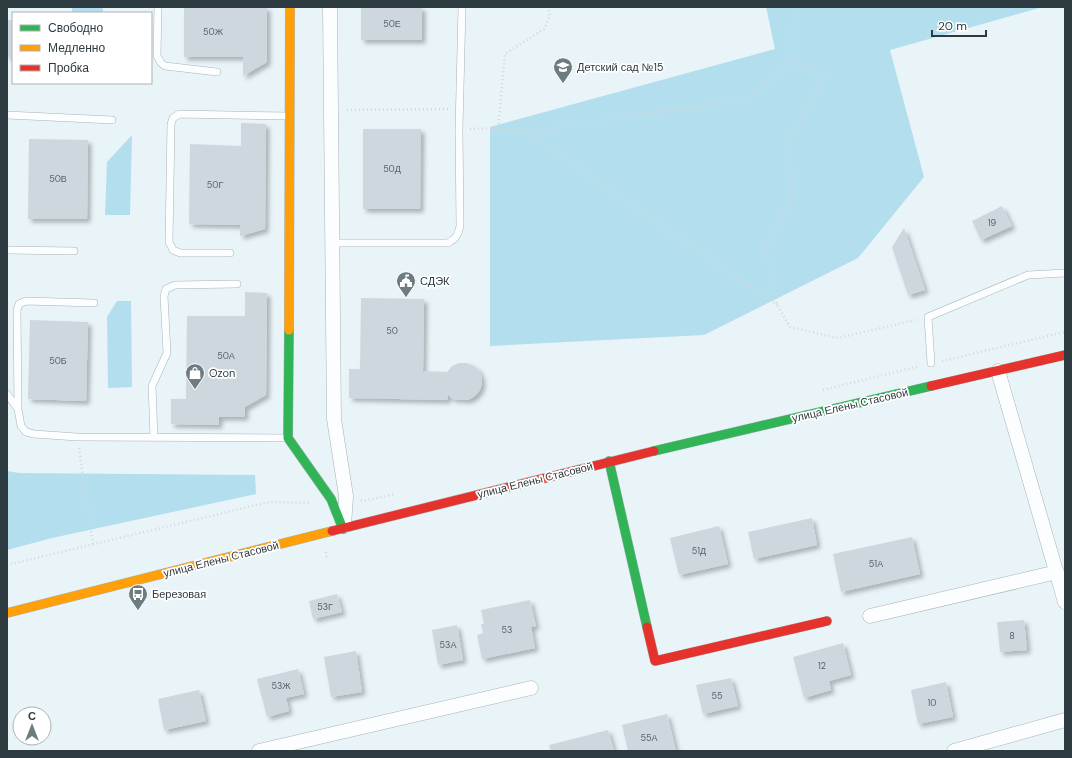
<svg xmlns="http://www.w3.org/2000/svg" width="1072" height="758" font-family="'DM Sans',sans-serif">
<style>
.green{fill:#b3deed}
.building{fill:#ced7de;filter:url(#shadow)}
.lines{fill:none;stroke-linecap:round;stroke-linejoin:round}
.lane-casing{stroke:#a8b4b8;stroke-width:8}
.street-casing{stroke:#a8b4b8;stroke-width:15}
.fast-casing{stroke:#a8b4b8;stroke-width:10}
.slow-casing{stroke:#a8b4b8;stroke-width:10}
.jam-casing{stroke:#a8b4b8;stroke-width:10}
.path{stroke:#d3d7d9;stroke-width:2.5;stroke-dasharray:1 3;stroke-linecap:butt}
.lane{stroke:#fcfdfe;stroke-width:7}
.street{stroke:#fcfdfe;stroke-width:14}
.fast{stroke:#30b455;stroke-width:9}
.slow{stroke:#ff9f0a;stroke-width:9}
.jam{stroke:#e5322d;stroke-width:9}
.labels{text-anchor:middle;stroke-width:3.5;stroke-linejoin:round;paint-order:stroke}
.number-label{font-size:9px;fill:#556268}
.poi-label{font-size:11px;fill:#2d3b41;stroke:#fff;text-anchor:start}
.street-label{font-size:11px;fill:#2d3b41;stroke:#fff}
</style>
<defs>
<filter id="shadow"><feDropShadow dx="3.5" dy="3.5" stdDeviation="2" flood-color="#0004"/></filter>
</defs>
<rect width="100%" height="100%" fill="#e8f4f8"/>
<!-- green -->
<path class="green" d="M72,7h31v6h-31z
M766,7h277l-153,43 34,127 -66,81 -154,77 -214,11v-219l285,-78z
M132,135l-2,80h-25l2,-53z
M117,301h14l1,86 -24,1 -1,-71z
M7,471l12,2 236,2 1,19 -204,44 -45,12z"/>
<!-- building -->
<path class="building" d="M184,7h83v55l-24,14v-19h-59z
M361,7h61v33h-61z
M7,20h6v37h-6z
M241,123l25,1 -1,105 -25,7v-11l-51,-1 1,-80 51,2z
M363,129h58l-1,80h-57z
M29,139l59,1 -1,79h-59z
M1002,206l10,20 -31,14 -9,-19z
M904,228l21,62 -17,5 -16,-48z
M245,292l22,1 -1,102 -21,12v10h-26v8l-48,-1v-25h15l1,-83h58z
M361,298l63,1 -1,72 24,1 5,-6 7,-3h7l6,2 6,4 3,6 1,8 -2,7 -5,6 -7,4 -15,-1 -5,-4 -1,5 -98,-2v-29h11z
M30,320l58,2 -2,79 -58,-2z
M812,518l5,27 -63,14 -6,-27z
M719,526l9,38 -49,11 -9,-37z
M912,537l8,37 -79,18 -8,-38z
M337,594l5,18 -29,7 -4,-18z
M530,600l6,26 -5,1 4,21 -53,11 -5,-24 6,-2 -2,-9h3l-3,-14z
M1024,620l3,30 -27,2 -3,-30z
M457,625l6,35 -25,5 -6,-35z
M843,643l8,32 -22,6 2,9 -27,8 -11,-41z
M356,651l6,41 -31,5 -7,-40z
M298,669l6,25 -18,4 3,13 -22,6 -10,-38z
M731,678l7,28 -35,8 -7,-29z
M946,682l7,35 -35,7 -7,-34z
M199,690l7,31 -42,9 -6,-31z
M667,714l9,37h-48l-6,-26z
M608,730l6,21h-63l-2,-6z"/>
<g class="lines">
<defs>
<path id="lane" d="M158,7l-1,49 4,7 4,3 52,6
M7,115l105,5
M333,243h115c8,-4 10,-8 12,-17l-1,-97 3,-122
M7,250l67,1
M230,253h-50l-7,-3 -4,-8 2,-118 2,-6 6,-4 109,2
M931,363l-3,-46 100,-42 37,-2
M7,394l11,15 3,17 5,6 8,2 43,3 211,1
M18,409l-1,-99 2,-6 7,-3 68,2
M154,437l-2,-51 15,-33 -3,-57 2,-7 9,-4 62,-1"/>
<path id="street" d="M330,7l4,412 12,77 -2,30
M998,371l67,231
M870,616l187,-44
M259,751l272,-63
M954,751l111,-31"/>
<path id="fast" d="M289,330l-1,108 43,61 12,30
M654,451l277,-65
M609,461l38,166"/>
<path id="slow" d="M289,330l1,-323
M7,613l325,-82"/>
<path id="jam" d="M931,386l134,-31
M332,531l322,-80
M647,627l8,34 172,-40"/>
</defs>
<!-- lane casing -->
<use href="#lane" class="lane-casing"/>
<!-- street casing -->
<use href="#street" class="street-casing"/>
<!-- fast casing -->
<use href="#fast" class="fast-casing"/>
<!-- slow casing -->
<use href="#slow" class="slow-casing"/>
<!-- jam casing -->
<use href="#jam" class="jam-casing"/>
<!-- path -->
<path class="path" d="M792,61l33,16 -36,62 4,57 -28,52 12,57 13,22 48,11 77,-18
M347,110l101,-1
M498,128l28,4 225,-34 41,-37 1,-54
M470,129l28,-1 7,-74 39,-25 6,-13 -2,-9
M526,132l251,173
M942,361l123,-29
M823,390l97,-24
M79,448l14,97
M361,500l3,1 31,-7
M326,552l1,7
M7,565l262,-63 42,1"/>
<!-- lane -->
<use href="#lane" class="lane"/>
<!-- street -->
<use href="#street" class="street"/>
<!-- fast -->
<use href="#fast" class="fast"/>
<!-- slow -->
<use href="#slow" class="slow"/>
<!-- jam -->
<use href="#jam" class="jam"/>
</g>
<!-- icons -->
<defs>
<symbol id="school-pin" viewBox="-11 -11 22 30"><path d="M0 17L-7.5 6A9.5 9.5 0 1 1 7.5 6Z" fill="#6e7c81" stroke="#fff"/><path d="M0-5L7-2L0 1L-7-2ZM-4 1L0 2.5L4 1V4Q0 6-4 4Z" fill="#fff"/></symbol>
<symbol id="civic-pin" viewBox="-11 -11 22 30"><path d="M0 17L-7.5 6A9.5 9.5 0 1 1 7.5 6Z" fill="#6e7c81" stroke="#fff"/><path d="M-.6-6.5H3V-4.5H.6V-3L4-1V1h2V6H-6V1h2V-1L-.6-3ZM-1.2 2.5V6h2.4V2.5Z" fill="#fff"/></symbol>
<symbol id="shop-pin" viewBox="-11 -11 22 30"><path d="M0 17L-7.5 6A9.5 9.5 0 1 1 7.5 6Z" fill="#6e7c81" stroke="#fff"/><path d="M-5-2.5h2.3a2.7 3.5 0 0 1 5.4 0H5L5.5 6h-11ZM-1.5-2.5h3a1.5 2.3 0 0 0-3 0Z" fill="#fff"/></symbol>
<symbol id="bus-pin" viewBox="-11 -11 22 30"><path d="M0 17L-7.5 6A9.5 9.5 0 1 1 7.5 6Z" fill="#6e7c81" stroke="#fff"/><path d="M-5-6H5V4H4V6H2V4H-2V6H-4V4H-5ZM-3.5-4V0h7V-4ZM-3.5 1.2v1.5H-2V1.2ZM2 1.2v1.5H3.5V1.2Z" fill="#fff"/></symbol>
</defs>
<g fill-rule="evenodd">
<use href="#school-pin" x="552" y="56" width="22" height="30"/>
<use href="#civic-pin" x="395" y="270" width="22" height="30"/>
<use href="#shop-pin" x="184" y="362" width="22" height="30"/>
<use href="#bus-pin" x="127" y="583" width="22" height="30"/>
</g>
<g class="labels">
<!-- number labels -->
<g class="number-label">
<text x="392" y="27">50Е</text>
<text x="213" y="35">50Ж</text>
<text x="392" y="172">50Д</text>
<text x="58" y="182">50В</text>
<text x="215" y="188">50Г</text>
<text x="992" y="226">19</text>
<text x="392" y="334">50</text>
<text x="226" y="359">50А</text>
<text x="58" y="364">50Б</text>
<text x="699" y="554">51Д</text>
<text x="876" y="567">51А</text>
<text x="325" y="610">53Г</text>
<text x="507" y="633">53</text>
<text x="1012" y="639">8</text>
<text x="448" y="648">53А</text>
<text x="822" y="669">12</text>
<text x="281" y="689">53Ж</text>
<text x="717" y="699">55</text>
<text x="932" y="706">10</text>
<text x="649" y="741">55А</text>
</g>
<!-- poi labels -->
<g class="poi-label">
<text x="577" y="71">Детский сад №15</text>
<text x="420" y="285">СДЭК</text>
<text x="209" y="377">Ozon</text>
<text x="152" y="598">Березовая</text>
</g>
<!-- street labels -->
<g class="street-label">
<text transform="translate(850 405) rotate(-13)" y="4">улица Елены Стасовой</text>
<text transform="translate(535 480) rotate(-14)" y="4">улица Елены Стасовой</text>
<text transform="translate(221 559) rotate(-14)" y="4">улица Елены Стасовой</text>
</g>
</g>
<!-- border -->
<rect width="1072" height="758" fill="none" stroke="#2d3b41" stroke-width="16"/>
<!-- legend -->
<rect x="12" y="12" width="140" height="72" fill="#ffffff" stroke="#abb1b3"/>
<rect x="20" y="25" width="20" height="6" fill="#30b455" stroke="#abb1b3"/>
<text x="48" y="32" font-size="12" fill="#2d3b41">Свободно</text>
<rect x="20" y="45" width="20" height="6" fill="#ff9f0a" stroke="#abb1b3"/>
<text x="48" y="52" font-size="12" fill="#2d3b41">Медленно</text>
<rect x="20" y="65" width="20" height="6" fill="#e5322d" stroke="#abb1b3"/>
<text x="48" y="72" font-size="12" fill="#2d3b41">Пробка</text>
<!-- north arrow -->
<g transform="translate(32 726)"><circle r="19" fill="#ffffff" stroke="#abb1b3"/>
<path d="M0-3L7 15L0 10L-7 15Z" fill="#6e7c81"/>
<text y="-6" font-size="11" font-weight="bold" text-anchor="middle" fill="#2d3b41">С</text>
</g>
<!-- scale -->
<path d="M932 30v6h54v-6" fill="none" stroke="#2d3b41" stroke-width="2"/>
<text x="938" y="30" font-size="12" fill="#2d3b41" stroke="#ffffff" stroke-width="3" paint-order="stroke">20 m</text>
</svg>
